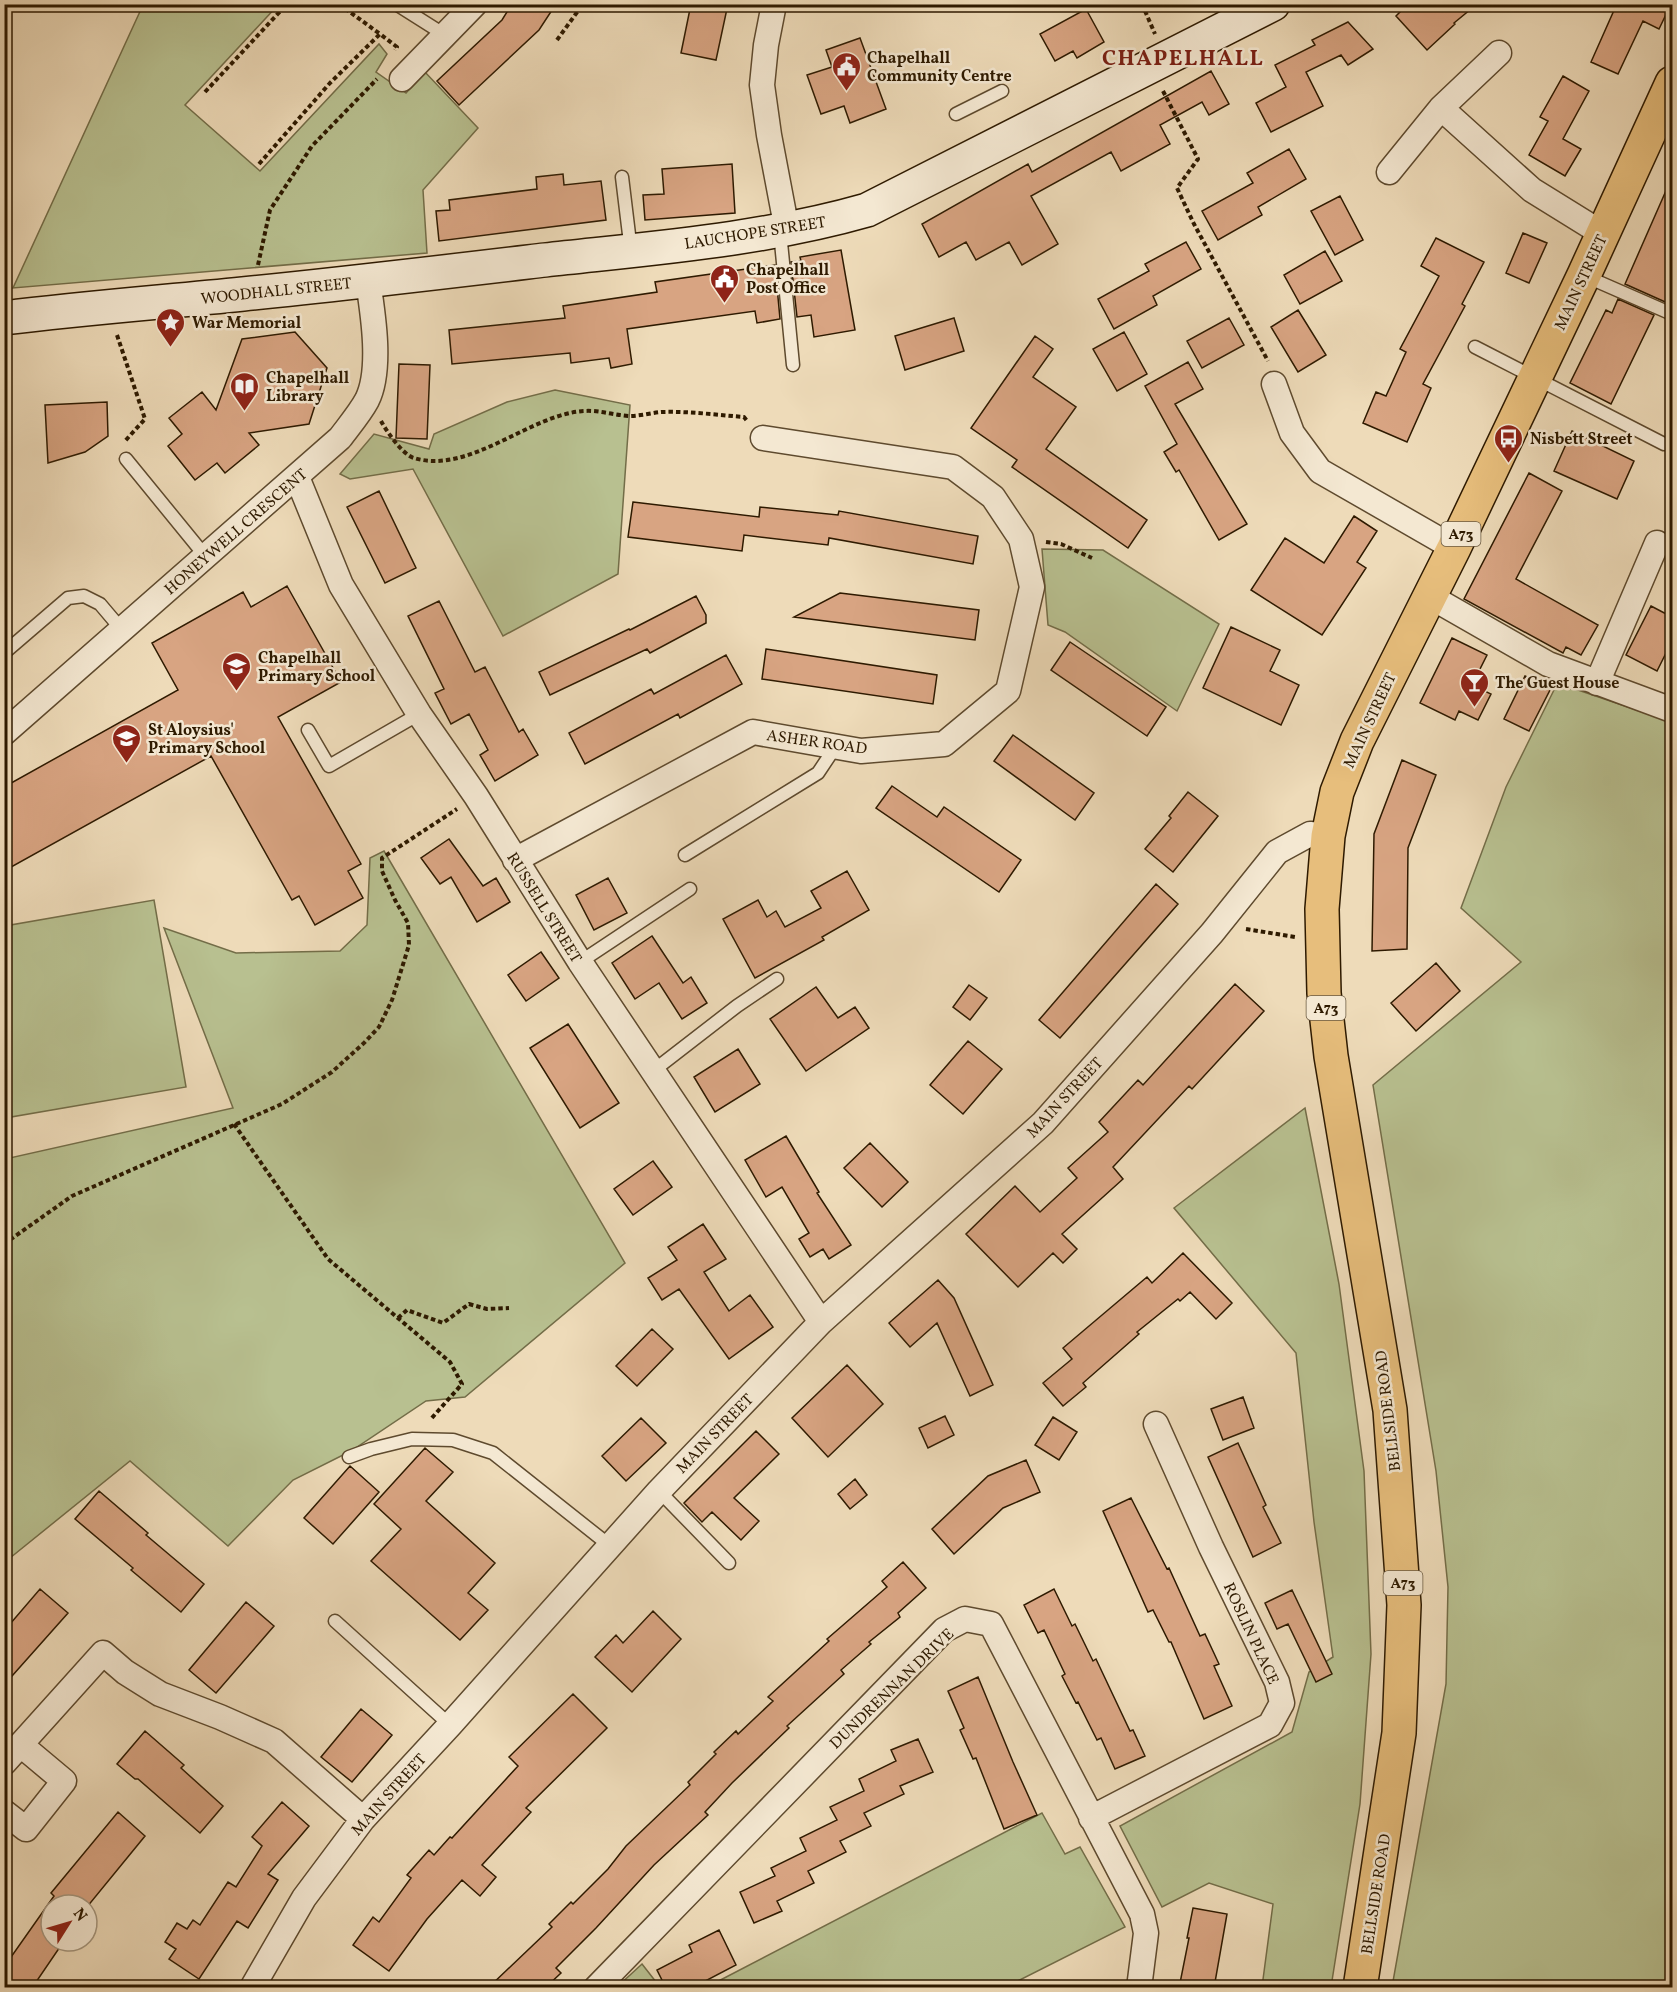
<svg xmlns="http://www.w3.org/2000/svg" width="1677" height="1992" font-family="Vollkorn,serif">
<style>
.green{fill:#b8c090;stroke:#736d48;stroke-width:1.5}
.building{fill:#d8a482;stroke:#2e1a00;stroke-width:1.5}
.lines{fill:none;stroke-linecap:round;stroke-linejoin:round}
.lane-casing{stroke:#5e4a2e;stroke-width:15}
.street-casing{stroke:#5e4a2e;stroke-width:27}
.secondary-casing{stroke:#2e1a00;stroke-width:36}
.primary-casing{stroke:#2e1a00;stroke-width:36}
.path{stroke:#2e1a00;stroke-width:4;stroke-dasharray:4.5 3;stroke-linecap:butt}
.lane{stroke:#f4e8d2;stroke-width:12}
.street{stroke:#f4e8d2;stroke-width:24}
.secondary{stroke:#f4e8d2;stroke-width:33}
.primary{stroke:#e7be7c;stroke-width:33}
.labels{text-anchor:middle;stroke-width:5;stroke-linejoin:round;paint-order:stroke}
.shield{fill:#f4e8d2;stroke:#69583f;stroke-width:1.5}
.shield-label{font-size:15px;font-weight:bold;fill:#2e1a00}
.poi-label{font-size:16px;font-weight:bold;fill:#2e1a00;stroke:#f4e8d2;text-anchor:start}
.street-label{font-size:16px;fill:#2e1a00;stroke:#f4e8d2}
.district-label{font-size:22px;font-weight:bold;letter-spacing:1.5px;fill:#7a1f14;stroke:#f4e8d2}
</style>
<rect width="100%" height="100%" fill="#eedbb9"/>
<filter id="stains"><feTurbulence type="fractalNoise" baseFrequency=".00333" numOctaves="4"/><feColorMatrix values="0 0 0 0 .2 0 0 0 0 .09 0 0 0 0 .02 0 0 0 .5 -.17"/></filter>
<radialGradient id="worn" r=".72"><stop offset=".6" stop-color="#630" stop-opacity="0"/><stop offset="1" stop-color="#630" stop-opacity=".3"/></radialGradient>
<!-- green -->
<path class="green" d="M143,5h135l-93,100 75,66 119,-127 8,10 -11,18 30,21 19,-21 53,56 -55,62 4,63 -414,35z
M555,390l75,15 -12,169 -115,62 -90,-167 -63,10 -10,-5 34,-40 55,15 5,-15 73,-32z
M1042,549l61,1 116,74 -42,87 -112,-79 -17,-7z
M1555,688l20,1 97,33v1265h-280l54,-303 2,-97 -12,-116 -63,-386 148,-123 -60,-54 45,-121z
M384,851l241,412 -160,134 -39,4 -75,50 -58,29 -65,66 -98,-85 -125,101v-403l228,-51 -69,-180 72,25 104,-2 27,-26 3,-67z
M154,900l32,187 -181,31v-192z
M1305,1108l34,176 25,187 7,183 -11,150 -29,183h-69l11,-83 -64,-21 -47,24 -42,-81 172,-94 17,-60 24,-15 -19,-135 -18,-169 -122,-145z
M1042,1813l23,41 15,-7 45,80 -119,60h-299z
M642,1964l18,23h-43z"/>
<!-- building -->
<path class="building" d="M512,4h44l-17,26 -80,75 -22,-24 65,-61z
M691,4h37l-12,56 -35,-7z
M1408,4h69l-23,19 1,1 -28,26 -31,-34z
M1607,4h64l-12,25 -16,-8 -25,53 -27,-12 24,-54z
M1086,9l18,33 -27,16 -4,-7 -18,10 -15,-27z
M1348,22l25,27 -25,16 -7,-10 -35,17 17,34 -52,26 -15,-29 30,-16 -11,-22 40,-20 -3,-5z
M860,38l26,71 -36,14 -6,-17 -23,8 -14,-39 25,-8 -6,-17z
M1211,71l18,33 -20,11 -7,-13 -42,23 10,19 -49,27 -10,-19 -80,44 27,48 -36,21 -13,-23 -33,18 -10,-18 -27,15 -17,-33 106,-60 4,8z
M1563,76l26,15 -26,48 18,10 -16,27 -36,-21 19,-34 -8,-4z
M1289,149l17,30 -48,28 4,8 -44,25 -16,-29 51,-28 -6,-10z
M732,164l3,49 -90,7 -2,-25 21,-1 -2,-25z
M563,174l1,11 37,-4 5,39 -167,21 -3,-30 14,-1 -1,-10 88,-11 -1,-12z
M1672,177v128l-47,-21z
M1340,196l23,44 -28,15 -24,-44z
M1523,233l24,10 -18,40 -23,-10z
M1436,238l48,24 -22,42 3,2 -42,78 8,4 -24,54 -44,-19 13,-31 10,4 20,-44 -6,-3 39,-73 -18,-10z
M1186,242l15,27 -48,27 4,9 -43,24 -16,-30 51,-28 -4,-7z
M841,250l14,80 -41,7 -3,-22 -14,2 -6,-55 10,-1 -1,-4z
M1325,251l17,30 -42,23 -16,-29z
M775,265l5,54 -23,4 -2,-12 -128,18 5,35 -21,4 -2,-10 -38,5 -1,-10 -118,11 -3,-34 116,-12 -2,-12 94,-14 -2,-10z
M1618,299l36,16 -43,89 -41,-21 36,-73 6,3z
M1298,310l28,45 -28,17 -27,-45z
M954,318l10,33 -59,19 -10,-34z
M1229,318l15,27 -42,23 -15,-27z
M295,332l32,36 -18,56 -60,9 10,12 -34,28 -8,-10 -22,17 -27,-34 14,-12 -13,-16 33,-26 14,18 26,-71z
M1124,332l23,42 -30,17 -24,-42z
M1035,336l18,13 -20,28 43,30 -30,42 101,71 -19,28 -116,-81 5,-7 -46,-32z
M1188,362l15,27 -28,15 72,120 -28,16 -40,-70 -3,2 -12,-20 13,-8 -32,-58z
M399,364l31,1 -3,74 -31,-1z
M107,402l1,34 -23,16 -37,11 -3,-58z
M1572,431l62,30 -17,38 -63,-28z
M1529,473l33,18 -46,88 82,46 -17,30 -15,-8 -3,6 -99,-54z
M379,491l37,77 -31,15 -38,-76z
M633,502l126,15 1,-10 78,8 1,-4 139,25 -5,28 -144,-26 -1,7 -84,-10 -2,16 -114,-14z
M1354,516l23,15 -20,31 9,6 -44,67 -71,-45 34,-52 39,25z
M287,586l54,96 -63,35 83,147 -13,7 15,27 -48,27 -16,-29 -7,4 -81,-144 -207,115v-84l174,-97 -26,-47 91,-51 8,15z
M840,593l139,17 -4,30 -181,-23z
M696,596l10,19v8l-56,30 -3,-4 -97,46 -11,-23 90,-43 1,1z
M439,601l36,71 10,-5 34,65 4,-3 15,26 -43,26 -15,-26 8,-5 -19,-36 -18,10 -16,-31 9,-4 -36,-73z
M1651,606l21,11v24l-15,30 -31,-16z
M1231,627l49,23 -10,21 29,14 -18,40 -78,-37z
M1452,638l35,17 -15,30 19,9 -13,26 -19,-9 -4,9 -35,-17z
M1070,642l96,65 -19,29 -96,-66z
M766,649l171,26 -4,29 -171,-25z
M726,655l16,29 -62,34 -2,-4 -93,50 -16,-31 82,-44 3,5z
M1525,676l26,12 -22,43 -25,-12z
M1013,735l81,58 -19,27 -81,-59z
M1402,760l34,15 -28,73 -1,101 -35,2 2,-117z
M892,786l45,31 7,-10 77,53 -22,32 -123,-84z
M1188,792l30,24 -45,56 -28,-23 26,-31 -2,-2z
M449,839l34,47 13,-8 14,24 -33,20 -26,-45 -11,7 -19,-26z
M847,871l22,39 -47,27 2,3 -69,38 -32,-59 35,-19 9,17 9,-6 9,16 36,-19 -10,-17z
M608,878l19,35 -33,17 -18,-35z
M1156,884l22,20 -118,134 -21,-18z
M652,936l31,47 8,-6 16,26 -25,16 -23,-36 -24,16 -23,-36z
M541,952l18,26 -33,23 -18,-26z
M1436,963l24,28 -44,40 -25,-28z
M1235,984l29,27 -72,78 -3,-3 -76,81 10,12 -61,55 15,15 -14,14 -10,-10 -35,34 -52,-53 49,-48 25,26 37,-34 -9,-10 40,-36 -9,-10 39,-42 5,5z
M969,985l18,13 -17,22 -17,-13z
M816,987l22,31 17,-11 14,21 -63,43 -36,-52z
M568,1024l51,79 -39,25 -50,-80z
M968,1041l34,28 -39,45 -33,-29z
M738,1049l22,35 -45,28 -21,-35z
M786,1136l33,56 -2,1 34,52 -22,14 -6,-10 -13,8 -11,-18 10,-6 -27,-46 -16,10 -21,-37z
M870,1143l38,39 -26,25 -38,-39z
M653,1161l19,26 -39,28 -19,-26z
M703,1224l23,35 -22,13 25,39 21,-16 23,32 -44,32 -50,-70 -17,11 -14,-22 29,-18 -9,-13z
M1183,1253l49,50 -16,16 -26,-27 -10,9 -2,-2 -41,33 2,2 -56,49 3,4 -23,19 -20,-23 29,-24 -9,-11 84,-71 5,6z
M938,1280l16,18 39,87 -23,11 -33,-73 -27,24 -21,-24z
M652,1329l21,20 -36,37 -21,-20z
M847,1365l36,39 -55,53 -36,-39z
M1243,1397l11,31 -31,12 -12,-31z
M945,1416l9,19 -26,13 -9,-20z
M1053,1417l24,15 -18,28 -24,-15z
M641,1418l25,25 -40,38 -24,-25z
M756,1431l23,23 -45,44 25,23 -18,19 -29,-28 -10,10 -18,-19z
M1238,1443l28,62 -3,2 18,36 -28,14 -45,-100z
M425,1448l28,24 -27,29 69,62 -27,30 20,17 -28,30 -89,-79 30,-32 -27,-25z
M1026,1460l14,32 -37,16 -49,46 -22,-25 56,-53z
M350,1466l29,26 -46,52 -29,-26z
M855,1479l12,16 -17,14 -12,-15z
M99,1491l49,42 -2,2 58,49 -23,28 -50,-42 2,-2 -58,-49z
M1131,1498l36,71 2,-1 31,68 5,-2 14,30 -5,2 18,40 -28,13 -33,-77h-2l-16,-32 -5,2 -45,-101z
M903,1562l23,26 -28,25 2,4 -31,25 2,2 -30,26 3,4 -57,52 2,2 -57,55 -27,29 3,3 -54,50 -58,63 -40,40 5,5 -16,15h-57l64,-61 -3,-3 22,-22 2,2 35,-35 18,-23 64,-61 -2,-3 28,-28 -2,-2 22,-21 2,3 35,-33 -5,-4 61,-56 -2,-2 60,-52 -5,-6z
M40,1589l28,24 -64,72v-54z
M1054,1589l18,37 3,-2 18,37 3,-2 34,72 3,-1 12,26 -30,13 -14,-31 -4,2 -19,-38 -2,1 -14,-27 3,-2 -21,-44 -6,3 -14,-28z
M1292,1590l40,84 -16,8 -28,-58 -11,5 -12,-26z
M246,1602l28,24 -58,67 -27,-23z
M653,1611l28,28 -49,53 -37,-35 21,-22 7,8z
M978,1677l35,85 24,53 -33,14 -28,-71 -3,1 -13,-29 4,-2 -16,-37z
M573,1694l34,34 -81,80 5,4 -49,53 14,12 -16,19 -18,-16 -35,39 -38,52 -36,-26 20,-28 6,5 32,-44 -4,-3 22,-25 5,5 16,-18 2,1 66,-72 -9,-9z
M361,1709l31,26 -40,47 -31,-25z
M145,1731l39,34 -3,3 42,38 -23,27 -62,-54h-3l-18,-15z
M918,1739l15,33 -33,14 4,8 -40,19 7,13 -31,15 6,11 -38,19 6,12 -37,18 5,10 -28,12 -14,-31 35,-16 -4,-8 35,-17 -6,-13 37,-18 -7,-13 34,-16 -5,-12 37,-18 -5,-11z
M282,1802l27,24 -41,48 10,6 -30,48 -11,-7 -38,58 -30,-20 7,-10 -11,-7 12,-19 10,6 6,-9 7,5 28,-43 8,5 26,-41 -10,-9z
M118,1812l27,24 -58,71v-2h-36v36h13l-32,47h-28v-21l50,-71 -3,-3z
M1193,1908l34,6 -13,74h-35l10,-50h-2z
M719,1930l17,35 -44,23h-26l-9,-18 35,-18 -3,-7z"/>
<g class="lines">
<defs>
<path id="lane" d="M396,4l49,31
M956,114l46,-23
M622,177l9,74
M780,232l13,133
M1585,276l87,38
M1475,347l189,97
M126,459l80,98
M4,653l64,-55 16,-2 16,8 22,26
M308,730l21,36 90,-52
M685,855l133,-82 18,-27
M580,962l110,-73
M653,1071l84,-65 40,-27
M349,1457l22,-8 41,-10 41,1 40,13 116,92
M659,1491l70,72
M335,1621l115,104"/>
<path id="street" d="M774,4l-8,41 -4,40 7,50 18,95
M1499,53l-58,55 91,82 71,44
M402,79l73,-75
M1389,172l52,-64
M1274,384l18,49 28,38 134,77
M297,477l44,108 78,129 57,82 104,166 241,360
M1431,597l117,67 124,46
M1597,683l60,-140
M4,733l336,-295c9,-12 20,-25 27,-38 15,-30 6,-86 1,-119
M515,860l238,-128 108,19 83,-7 64,-53 24,-104 -11,-48 -28,-42 -40,-30 -190,-29
M4,1763l99,-110 22,19 35,22 60,23 54,24 89,78
M4,1812l22,17 38,-48 -43,-36
M1091,1818l179,-93 12,-22 -5,-21 -66,-135 -55,-123
M252,1988l52,-90 59,-79 87,-94 209,-234 162,-169 222,-199 169,-190 65,-81 33,-18 18,2
M596,1988l348,-358 21,-11 26,5 151,290 4,19 -7,55"/>
<path id="secondary" d="M4,318c80,-10 160,-16 239,-24 101,-10 201,-22 302,-34 108,-12 217,-20 322,-50l406,-206"/>
<path id="primary" d="M1360,1988l39,-255 5,-128 -14,-195 -59,-354 -7,-63 -2,-84 6,-73 9,-44 20,-51 97,-193 130,-273 88,-192"/>
</defs>
<!-- lane casing -->
<use href="#lane" class="lane-casing"/>
<!-- street casing -->
<use href="#street" class="street-casing"/>
<!-- secondary casing -->
<use href="#secondary" class="secondary-casing"/>
<!-- primary casing -->
<use href="#primary" class="primary-casing"/>
<!-- path -->
<path class="path" d="M339,4l41,30
M1142,4l13,30
M557,40l26,-36
M1163,91l35,68 -21,29 17,36 74,137
M205,92l82,-88
M259,164l71,-81 50,-49 17,13 -2,3
M258,265l12,-55 42,-64 65,-67
M117,335l28,84 -20,22
M381,421c6,11 22,34 33,37 56,17 116,-44 170,-47 15,-1 30,4 45,5 11,0 22,-3 32,-4 28,-1 56,3 83,5l4,5
M1046,542l15,2 31,14
M1246,929l49,8
M234,1124l94,135 122,103 12,22 -32,36
M4,1244l68,-48 210,-92 50,-32 33,-30 14,-15 13,-27 17,-55 -1,-22 -13,-23 -13,-29v-13l75,-49
M398,1318l9,-8 36,13 26,-19 18,5 22,-1"/>
<!-- lane -->
<use href="#lane" class="lane"/>
<!-- street -->
<use href="#street" class="street"/>
<!-- secondary -->
<use href="#secondary" class="secondary"/>
<!-- primary -->
<use href="#primary" class="primary"/>
</g>
<!-- icons -->
<defs>
<symbol id="civic-pin" viewBox="-11 -11 22 30"><path d="M0 17L-7.5 6A9.5 9.5 0 1 1 7.5 6Z" fill="#8f2418" stroke="#f4e8d2"/><path d="M-.6-6.5H3V-4.5H.6V-3L4-1V1h2V6H-6V1h2V-1L-.6-3ZM-1.2 2.5V6h2.4V2.5Z" fill="#fff"/></symbol>
<symbol id="sight-pin" viewBox="-11 -11 22 30"><path d="M0 17L-7.5 6A9.5 9.5 0 1 1 7.5 6Z" fill="#8f2418" stroke="#f4e8d2"/><path d="M0-6L1.8-2.2L6-1.7L2.9 1.2L3.7 5.4L0 3.3L-3.7 5.4L-2.9 1.2L-6-1.7L-1.8-2.2Z" fill="#fff"/></symbol>
<symbol id="library-pin" viewBox="-11 -11 22 30"><path d="M0 17L-7.5 6A9.5 9.5 0 1 1 7.5 6Z" fill="#8f2418" stroke="#f4e8d2"/><path d="M-6-4Q-3-5.5-.7-3.5V5Q-3 3-6 4ZM6-4Q3-5.5 .7-3.5V5Q3 3 6 4Z" fill="#fff"/></symbol>
<symbol id="bus-pin" viewBox="-11 -11 22 30"><path d="M0 17L-7.5 6A9.5 9.5 0 1 1 7.5 6Z" fill="#8f2418" stroke="#f4e8d2"/><path d="M-5-6H5V4H4V6H2V4H-2V6H-4V4H-5ZM-3.5-4V0h7V-4ZM-3.5 1.2v1.5H-2V1.2ZM2 1.2v1.5H3.5V1.2Z" fill="#fff"/></symbol>
<symbol id="school-pin" viewBox="-11 -11 22 30"><path d="M0 17L-7.5 6A9.5 9.5 0 1 1 7.5 6Z" fill="#8f2418" stroke="#f4e8d2"/><path d="M0-5L7-2L0 1L-7-2ZM-4 1L0 2.5L4 1V4Q0 6-4 4Z" fill="#fff"/></symbol>
<symbol id="bar-pin" viewBox="-11 -11 22 30"><path d="M0 17L-7.5 6A9.5 9.5 0 1 1 7.5 6Z" fill="#8f2418" stroke="#f4e8d2"/><path d="M-6-5H6L.8 .8V4.5H3.5V6h-7V4.5H-.8V.8Z" fill="#fff"/></symbol>
</defs>
<g fill-rule="evenodd">
<use href="#civic-pin" x="830" y="50" width="33" height="45"/>
<use href="#civic-pin" x="708" y="262" width="33" height="45"/>
<use href="#sight-pin" x="154" y="306" width="33" height="45"/>
<use href="#library-pin" x="228" y="370" width="33" height="45"/>
<use href="#bus-pin" x="1492" y="422" width="33" height="45"/>
<use href="#school-pin" x="220" y="650" width="33" height="45"/>
<use href="#bar-pin" x="1458" y="666" width="33" height="45"/>
<use href="#school-pin" x="110" y="722" width="33" height="45"/>
</g>
<g class="labels">
<!-- shield labels -->
<g class="shield">
<rect x="1441.5" y="522" width="39" height="24" rx="4.5"/>
<rect x="1306.5" y="996" width="39" height="24" rx="4.5"/>
<rect x="1383.5" y="1571" width="39" height="24" rx="4.5"/>
</g>
<g class="shield-label">
<text x="1461" y="539">A73</text>
<text x="1326" y="1013">A73</text>
<text x="1403" y="1588">A73</text>
</g>
<!-- poi labels -->
<g class="poi-label">
<text x="867" y="63">Chapelhall<tspan x="867" dy="18">Community Centre</tspan></text>
<text x="746" y="275">Chapelhall<tspan x="746" dy="18">Post Office</tspan></text>
<text x="192" y="328">War Memorial</text>
<text x="266" y="383">Chapelhall<tspan x="266" dy="18">Library</tspan></text>
<text x="1530" y="444">Nisbett Street</text>
<text x="258" y="663">Chapelhall<tspan x="258" dy="18">Primary School</tspan></text>
<text x="1495" y="688">The Guest House</text>
<text x="148" y="735">St Aloysius'<tspan x="148" dy="18">Primary School</tspan></text>
</g>
<!-- street labels -->
<g class="street-label">
<text transform="translate(755 232) rotate(-9)" y="6">LAUCHOPE STREET</text>
<text transform="translate(1580 282) rotate(-65)" y="6">MAIN STREET</text>
<text transform="translate(276 290) rotate(-6)" y="6">WOODHALL STREET</text>
<text transform="translate(235 531) rotate(-41)" y="6">HONEYWELL CRESCENT</text>
<text transform="translate(1369 720) rotate(-65)" y="6">MAIN STREET</text>
<text transform="translate(817 741) rotate(8)" y="6">ASHER ROAD</text>
<text transform="translate(545 907) rotate(58)" y="6">RUSSELL STREET</text>
<text transform="translate(1064 1097) rotate(-47)" y="6">MAIN STREET</text>
<text transform="translate(1387 1411) rotate(-97)" y="6">BELLSIDE ROAD</text>
<text transform="translate(714 1433) rotate(-46)" y="6">MAIN STREET</text>
<text transform="translate(1252 1633) rotate(65)" y="6">ROSLIN PLACE</text>
<text transform="translate(891 1688) rotate(-44)" y="6">DUNDRENNAN DRIVE</text>
<text transform="translate(388 1794) rotate(-48)" y="6">MAIN STREET</text>
<text transform="translate(1375 1894) rotate(-81)" y="6">BELLSIDE ROAD</text>
</g>
<!-- district labels -->
<g class="district-label">
<text x="1183" y="65">CHAPELHALL</text>
</g>
</g>
<!-- margin -->
<rect width="1677" height="1992" fill="none" stroke="#eedbb9" stroke-width="24"/>
<rect x="6" y="6" width="1665" height="1980" fill="none" stroke="#2e1a00" stroke-width="3"/>
<rect x="12" y="12" width="1653" height="1968" fill="none" stroke="#2e1a00" stroke-width="1.5"/>
<!-- north arrow -->
<g transform="translate(69 1923) rotate(53)"><circle r="28" fill="#f4e8d2" stroke="#a5967e" stroke-width="1.5"/>
<path d="M0-4.5L10 22L0 15L-10 22Z" fill="#8f2418"/>
<text y="-9" font-size="16" font-weight="bold" text-anchor="middle" fill="#2e1a00">N</text>
</g>
<rect width="100%" height="100%" filter="url(#stains)"/>
<rect width="100%" height="100%" fill="url(#worn)"/>
</svg>
